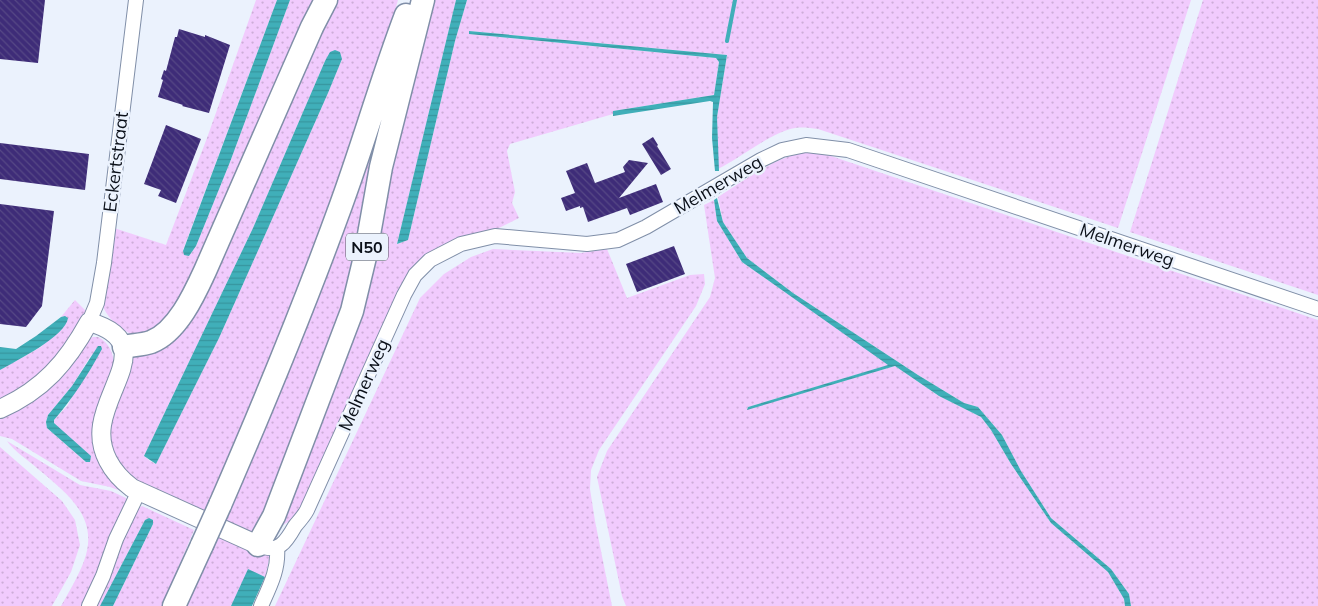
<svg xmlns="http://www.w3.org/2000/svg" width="1318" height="606" font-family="Mulish,sans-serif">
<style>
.grass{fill:url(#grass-dots);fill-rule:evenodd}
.water{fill:url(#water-rules)}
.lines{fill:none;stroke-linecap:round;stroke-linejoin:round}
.stream{stroke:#40afb9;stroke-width:4}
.building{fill:url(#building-back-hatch)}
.minor-casing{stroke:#808fa8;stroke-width:16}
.tertiary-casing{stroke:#808fa8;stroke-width:20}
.trunk-casing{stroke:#808fa8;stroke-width:25}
.minor{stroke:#fff;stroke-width:14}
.tertiary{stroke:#fff;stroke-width:18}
.trunk{stroke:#fff;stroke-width:22}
.trunk-bridge-casing{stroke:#808fa8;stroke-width:25;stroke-linecap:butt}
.trunk-bridge{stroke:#fff;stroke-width:22}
.labels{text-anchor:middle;stroke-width:5;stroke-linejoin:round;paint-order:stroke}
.shield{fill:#ebf2fd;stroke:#4e535d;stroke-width:1}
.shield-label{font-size:16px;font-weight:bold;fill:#0a0f18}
.street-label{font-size:18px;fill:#0a0f18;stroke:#ebf2fd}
</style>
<defs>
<pattern id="grass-dots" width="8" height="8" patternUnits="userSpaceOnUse" patternTransform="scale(1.25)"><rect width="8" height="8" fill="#f1cbfd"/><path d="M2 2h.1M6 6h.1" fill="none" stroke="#cdadd8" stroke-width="1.8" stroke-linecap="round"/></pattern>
<pattern id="water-rules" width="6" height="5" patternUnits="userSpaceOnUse" patternTransform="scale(1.25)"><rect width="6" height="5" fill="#40afb9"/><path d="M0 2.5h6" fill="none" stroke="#37959e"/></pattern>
<pattern id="building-back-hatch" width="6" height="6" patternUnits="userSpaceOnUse" patternTransform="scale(1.25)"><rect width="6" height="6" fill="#3e2c78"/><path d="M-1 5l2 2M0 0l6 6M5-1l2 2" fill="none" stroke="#564885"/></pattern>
</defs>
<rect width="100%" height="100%" fill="#ebf2fd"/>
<!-- grass -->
<path class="grass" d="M256,0h21l-94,250 6,6 7,-10 34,-84 60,-162h29l-114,262 -37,63 -30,12c-15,-6 -28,-15 -35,-30l3,-16 8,-63 52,17 41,-107z
M330,0h68l-26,90 -69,196 -98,229 -68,-31 -26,-29 -2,-33 25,-69 23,-8zM342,59l-14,34 -109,245 -63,126 -6,-3 -6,-5 109,-228 72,-167z
M416,0h40l-59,244 11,-4 47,-199 12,-41h724l-73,228 -300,-99c-8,-1 -15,-2 -23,-1 -24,4 -54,30 -77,41l-1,-52 10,-62 -258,-24v3l247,24 3,3 -5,34 -101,16v3l-103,30 -3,7 8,41 -3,11 7,15 -22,11 -59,21 -56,80 -35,73 -40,100c-13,20 -38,33 -63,28 -8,-2 -15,-6 -23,-8z
M1203,0h115v295l-188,-63z
M812,151l19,5 487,164v286h-187l-2,-12 -18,-25 -60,-51 -31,-48 -18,-35 -24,-28 -14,-4 -46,-28 -125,-82 -46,-35 -24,-36 -5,-25c29,-18 59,-42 94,-46z
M714,200l3,21 25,41 147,103 -141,42 -1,2 148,-43 44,30 42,21 10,13 20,34 40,59 57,49 16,27 1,7h-499l-4,-10 -25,-119 10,-26 103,-154 5,-19 -11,-73z
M493,249l88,4 26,-4 20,49 63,-23 14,-1 1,10 -9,22 -97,144 -8,20 -1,19 5,32 17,85h-337l145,-308 24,-24 27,-17z
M75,300l12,12 -6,15 -40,50 -41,24v-31l41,-23 24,-31 -4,1z
M93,337h5c11,5 16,17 16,29l-18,86 6,16 20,23h-1l-11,-4 -29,-6 -69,-42 -12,-3v-22l87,-74zM93,352l-25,53 -14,15v3l36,39h-4l-39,-34 -1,-6 2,-7 24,-29z
M7,441l73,44 31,6 15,7 2,4 -28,72 -18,32h-21c8,-14 17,-29 23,-45 16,-43 -16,-67 -46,-92 -10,-9 -24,-18 -31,-28z
M0,447l62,54 13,19 5,25 -9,27 -19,34h-52z
M142,506l52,24 -32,76h-49l40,-82v-4l-4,-2 -4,2 -45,86h-9l45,-96z
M216,534l54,22 -5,21 -17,-7 -17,36h-48z"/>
<!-- water -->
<path class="water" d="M277,0h13l-60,162 -34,84 -7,10 -5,-1 -1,-4z
M456,0h11l-12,41 -47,199 -11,4z
M469,31l258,24 -10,62 2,54h-4l-3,-33 1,-36 -3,-1 -97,15v-5l101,-16 5,-33 -3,-4 -247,-24z
M335,50l5,2 2,7 -14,34 -59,133 -50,112 -63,126 -12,-8 109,-228 72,-167 5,-9z
M717,198l6,24 24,36 46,35 125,82 46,28 14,4 24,28 19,36 30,47 60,51 18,25 2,12h-6l-1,-7 -16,-27 -57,-49 -40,-59 -20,-34 -10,-13 -42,-21 -44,-30 -148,44 1,-3 140,-42 -146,-103 -25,-41 -3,-21z
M65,316l3,2c-2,18 -52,43 -68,52v-23l16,2 20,-13 25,-19z
M98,346h3l1,3c-14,26 -29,49 -48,71v3l37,33 -1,6h-4l-39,-34 -1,-6 2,-7 24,-29z
M149,518l4,2v4l-40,82h-13l45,-86z
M248,569l17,8 -13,29h-21z"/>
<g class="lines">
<!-- stream -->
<path class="stream" d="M727,41l8,-41"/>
</g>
<!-- building -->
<path class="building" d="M0,0h45l-7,63 -38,-4z
M179,29l26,8v-2l25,10 -21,68 -27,-7 1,-1 -25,-8 5,-17 -2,-1 3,-9 2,1 9,-34h2z
M166,125l35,14 -25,64 -18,-7 3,-6 -17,-6z
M653,137l5,8 -1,1 14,23 -10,6 -19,-31z
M0,143l89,11 -4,36 -85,-11z
M629,160l19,3 -29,35 37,-14 7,18 -33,13 -3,-7 -39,14 -5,-15 -3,1v-2l-14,5 -5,-13 14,-5 -9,-22 21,-8 8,20 30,-11 -2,-5z
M0,204l54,7 -12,95 -16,21 -26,-3z
M674,246l11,28 -48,18 -11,-28z"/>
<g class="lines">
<defs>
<path id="minor" d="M89,322l8,-19 7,-40 32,-263
M258,545c21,9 28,-3 37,-19 4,-5 9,-10 12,-16l97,-215 11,-20 15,-15 31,-16 34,-8 92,8 31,-4 28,-13 115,-67 21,-10 24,-5 42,5 470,159
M89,606l14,-30 13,-37 23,-48
M261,606c9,-20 18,-37 16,-59"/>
<path id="tertiary" d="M0,409c43,-19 67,-47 89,-87 66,18 19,61 13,103 -4,26 10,48 30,63l126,57"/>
<path id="trunk" d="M124,347c8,-2 18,-2 27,-5 26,-10 43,-47 54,-71l107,-244 14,-27
M220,505c43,-99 84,-198 121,-300 23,-63 41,-127 65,-190
M258,545l16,-29 78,-205 13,-54 16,-90 42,-167
M174,606l28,-61"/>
</defs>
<!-- minor casing -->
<use href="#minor" class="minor-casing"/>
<!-- tertiary casing -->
<use href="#tertiary" class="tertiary-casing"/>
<!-- trunk casing -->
<use href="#trunk" class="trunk-casing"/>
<!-- minor -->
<use href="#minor" class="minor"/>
<!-- tertiary -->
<use href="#tertiary" class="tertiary"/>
<!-- trunk -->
<use href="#trunk" class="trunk"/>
<defs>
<path id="trunk-bridge" d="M202,545l18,-40"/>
</defs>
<!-- trunk-bridge casing -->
<use href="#trunk-bridge" class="trunk-bridge-casing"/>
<!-- trunk-bridge -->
<use href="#trunk-bridge" class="trunk-bridge"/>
</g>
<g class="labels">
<!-- shield labels -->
<rect class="shield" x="346" y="233.5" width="42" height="27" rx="4"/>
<g class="shield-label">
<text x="367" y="253">N50</text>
</g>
<!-- street labels -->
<g class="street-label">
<text transform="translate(116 162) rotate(-83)" y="6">Eckertstraat</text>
<text transform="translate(718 185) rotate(-30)" y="6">Melmerweg</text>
<text transform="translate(1127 245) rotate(19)" y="6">Melmerweg</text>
<text transform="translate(364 385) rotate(-66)" y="6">Melmerweg</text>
</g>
</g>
</svg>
